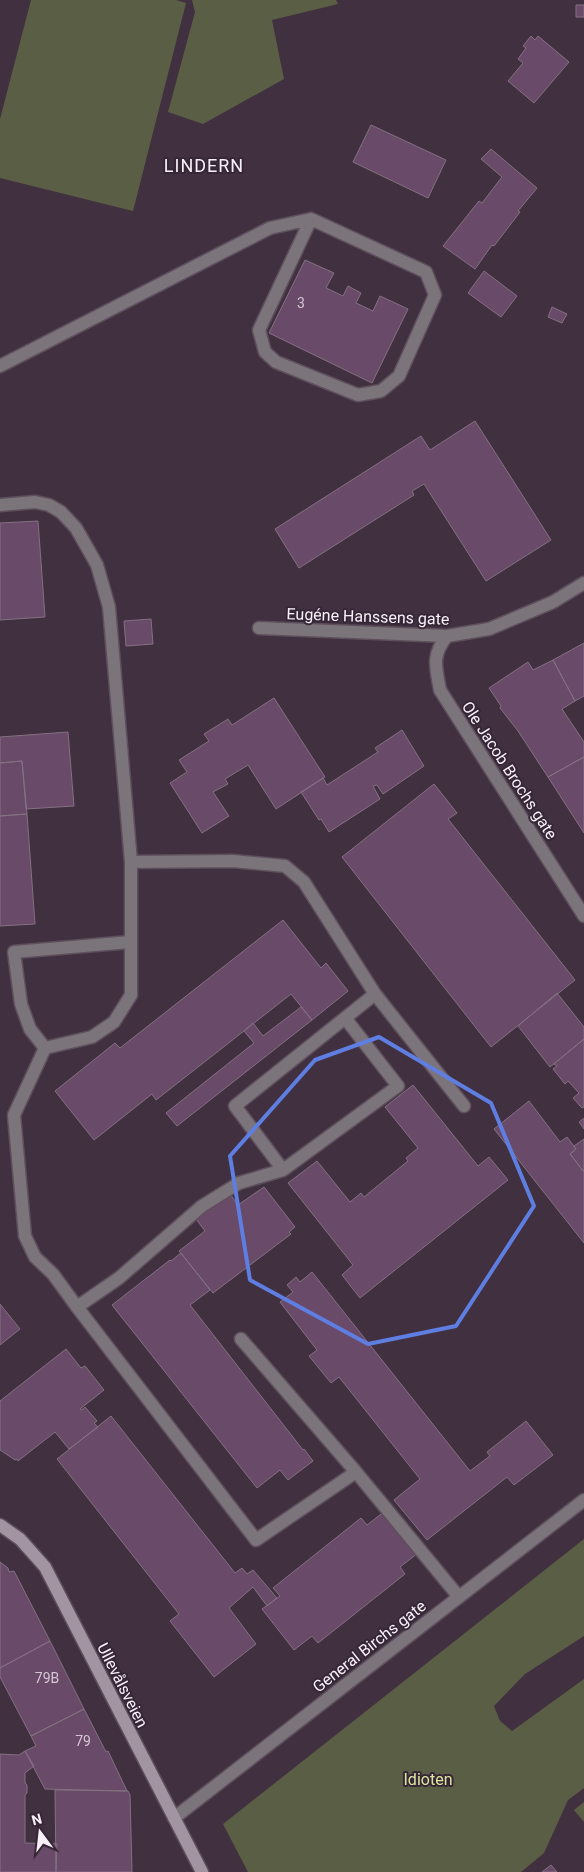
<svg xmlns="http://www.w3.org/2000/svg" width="584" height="1872" font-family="Roboto,sans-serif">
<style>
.green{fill:#5a5e45}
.building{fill:#6a4a69;stroke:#837182}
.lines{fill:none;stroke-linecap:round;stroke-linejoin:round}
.lane-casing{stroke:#5e4f5d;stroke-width:15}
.street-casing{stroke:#5e4f5d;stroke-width:15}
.secondary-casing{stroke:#5e4f5d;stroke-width:15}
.lane{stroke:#7c747b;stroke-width:12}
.street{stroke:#7c747b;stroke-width:12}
.secondary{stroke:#a295a1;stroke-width:12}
.marked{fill:none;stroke:#5f7ee2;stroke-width:4;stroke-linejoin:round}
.labels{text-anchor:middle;stroke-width:4;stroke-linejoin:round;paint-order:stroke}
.number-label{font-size:14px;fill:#d5c6d4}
.street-label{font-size:16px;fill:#f9eff8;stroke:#362736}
.park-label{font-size:16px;fill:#dbe69e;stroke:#362736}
.neighbourhood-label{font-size:18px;letter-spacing:1px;fill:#f9eff8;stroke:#362736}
</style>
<rect width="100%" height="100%" fill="#413140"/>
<!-- green -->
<path class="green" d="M31,0h145l10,3 -53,208 -133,-33v-59z
M192,0h144l2,4 -66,16 12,59 -81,45 -35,-12 27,-100z
M584,1539v97l-59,38 -31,32 6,15 12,10 72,-52v109l-16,12 -24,53 -23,19h-273l-25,-48z
M584,1802v20l-10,-12z"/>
<!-- building -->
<path class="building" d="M576,5h8v12h-8z
M531,36l4,4 3,-4 31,26 -35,41 -26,-22 15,-18 -5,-4 8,-11 -3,-2z
M371,125l75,35 -18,38 -75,-36z
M491,149l46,39 -19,23 2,1 -26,34 -2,-1 -17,24 -32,-23 36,-45 3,2 20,-26 -21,-18z
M305,260l29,13 -8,15 17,8 5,-10 13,7 -5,10 17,8 7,-15 28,13 -36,74 -103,-50z
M484,271l33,25 -16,21 -33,-24z
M552,307l15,7 -5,9 -14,-6z
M475,421l76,119 -65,41 -62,-97 -12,7 2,4 -115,73 -24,-39 146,-93 9,14z
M38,521l7,96 -45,3v-97z
M151,619l2,25 -27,2 -2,-25z
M584,643v53l-9,5 -22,-41z
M553,660l22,41 -13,8 22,33v15l-36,20 -30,-46 -18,-23 1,-2 -12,-18 39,-26 5,8z
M274,698l51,79 -49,32 -28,-44 -23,14 3,5 -15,8 16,24 -27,17 -32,-50 17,-11 -8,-12 30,-19 -5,-7 24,-15 4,6z
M402,730l22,36 -41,28 -6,-9 -4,1 7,13 -51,33 -8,-13 -2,1 -18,-28 22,-14 4,7 51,-33 -3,-4z
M68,732l6,74 -48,3 -4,-48 -22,2v-26z
M584,757v76l-36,-56z
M22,761l5,53 -27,2v-53z
M434,784l23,29 -9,6 127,161 -84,67 -149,-190z
M27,814l8,110 -35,2v-110z
M283,920l38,48 5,-5 22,28 -36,29 -21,-26 -135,106 -4,-6 -58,46 -39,-49 60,-48 5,5z
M557,993l27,34v12l-34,28 -32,-41z
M301,1007l11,13 -135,106 -11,-13 88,-70 -10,-12 9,-8 10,13z
M584,1039v68l-2,1 -9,-10 6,-5 -11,-12 -3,3 -12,-15 4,-3 -3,-2z
M413,1085l65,81 11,-9 19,23 -148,118 -18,-23 11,-10 -65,-82 29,-22 33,41 11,-9 3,4 44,-36 -2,-3 12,-10 -33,-41z
M529,1101l31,41 7,-5 9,12 -6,5 14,18v71l-90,-114z
M584,1118v11l-5,-7z
M584,1139v33l-14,-18 6,-5 -2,-3z
M264,1187l31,40 -6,5 2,2 -78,59 -34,-42 26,-20 -9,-12 34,-25 8,11z
M181,1253l29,37 -20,15 113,145 1,-1 9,12 -25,19 -8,-10 -23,18 -145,-183 58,-45 1,1z
M312,1272l158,199 20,-15 -3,-4 39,-31 27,34 -39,30 -7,-8 -80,63 -33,-40 26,-21 -81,-102 -8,6 -22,-27 8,-6 -37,-48 13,-10 -6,-7 9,-8 4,5z
M0,1304l20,25 -20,16z
M66,1349l15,19 4,-2 19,24 -24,19 2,1 3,-3 12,14 -3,2 4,4 -29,22 -14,-17 -37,29 -1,-2 -2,1 -15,-10v-49z
M111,1416l124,157 7,-5 5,6 6,-4 24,28 -10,8 -14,-19 -24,21 27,36 -42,33 -44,-56 9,-7 -122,-155z
M385,1511l33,42 -18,14 5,7 -87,69 -6,-7 -18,14 -32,-41 18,-13 -7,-8 88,-70 6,7z
M0,1562l8,6 1,4 5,-1 36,70 -50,27z
M50,1641l34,68 -53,27 -31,-59v-9z
M84,1709l22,43 2,-1 19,40 -82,-2 -20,-38 11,-5 -5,-10z
M25,1751l9,15 -9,7v10l2,2v8l-2,2v48l32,1 -1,28h-56v-118l19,1z
M55,1790l73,1 2,4 2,77h-76z
M551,1865l6,7h-15z"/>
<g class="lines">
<defs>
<path id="lane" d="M0,366l270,-138 41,-9 115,53 9,23 -36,81 -18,15 -23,4 -82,-33 -11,-10 -6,-22 52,-111
M0,505l35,-3 14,3 12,7 15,16 21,37 12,42 22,255 102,-1 52,5 19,16 71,112 89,112
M130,942l-116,10 7,52 9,25 15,19 47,-11 22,-15 17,-27v-133
M345,1018l53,68 -115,84 -48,-64 140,-112
M45,1048l-31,67 11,121 10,21 18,17 24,33 42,-29 83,-72 37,-23 44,-13
M77,1307l179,233 100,-68 103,125
M241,1339l115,133"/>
<path id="street" d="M259,628l188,8 42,-7 64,-27 31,-19
M447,636c-16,20 -11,31 -7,54l144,226
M174,1818l410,-318"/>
<path id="secondary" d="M0,1525l20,14 25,28 157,305"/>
</defs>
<!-- lane casing -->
<use href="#lane" class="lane-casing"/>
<!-- street casing -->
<use href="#street" class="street-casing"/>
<!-- secondary casing -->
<use href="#secondary" class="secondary-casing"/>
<!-- lane -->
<use href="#lane" class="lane"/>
<!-- street -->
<use href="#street" class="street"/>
<!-- secondary -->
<use href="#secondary" class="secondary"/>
</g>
<!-- marked area -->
<path class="marked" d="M379,1037l112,66 43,103 -78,120 -88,18 -118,-64 -20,-124 85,-96z"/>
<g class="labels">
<!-- number labels -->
<g class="number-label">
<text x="301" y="308">3</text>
<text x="47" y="1683">79B</text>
<text x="83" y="1746">79</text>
</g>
<!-- street labels -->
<g class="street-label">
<text transform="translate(368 616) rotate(2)" y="6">Eugéne Hanssens gate</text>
<text transform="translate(510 770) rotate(57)" y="6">Ole Jacob Brochs gate</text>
<text transform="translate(369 1646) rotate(-38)" y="6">General Birchs gate</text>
<text transform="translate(123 1685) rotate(63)" y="6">Ullevålsveien</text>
</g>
<!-- park labels -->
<g class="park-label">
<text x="428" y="1785">Idioten</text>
</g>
<!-- neighbourhood labels -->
<g class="neighbourhood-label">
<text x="204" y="172">LINDERN</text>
</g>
</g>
<!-- north arrow -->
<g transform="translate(40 1832) rotate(345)" stroke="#362736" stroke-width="4" paint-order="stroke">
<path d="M0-4L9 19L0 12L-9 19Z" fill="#f9eff8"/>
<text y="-8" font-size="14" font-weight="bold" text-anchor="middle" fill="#f9eff8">N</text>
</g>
</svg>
